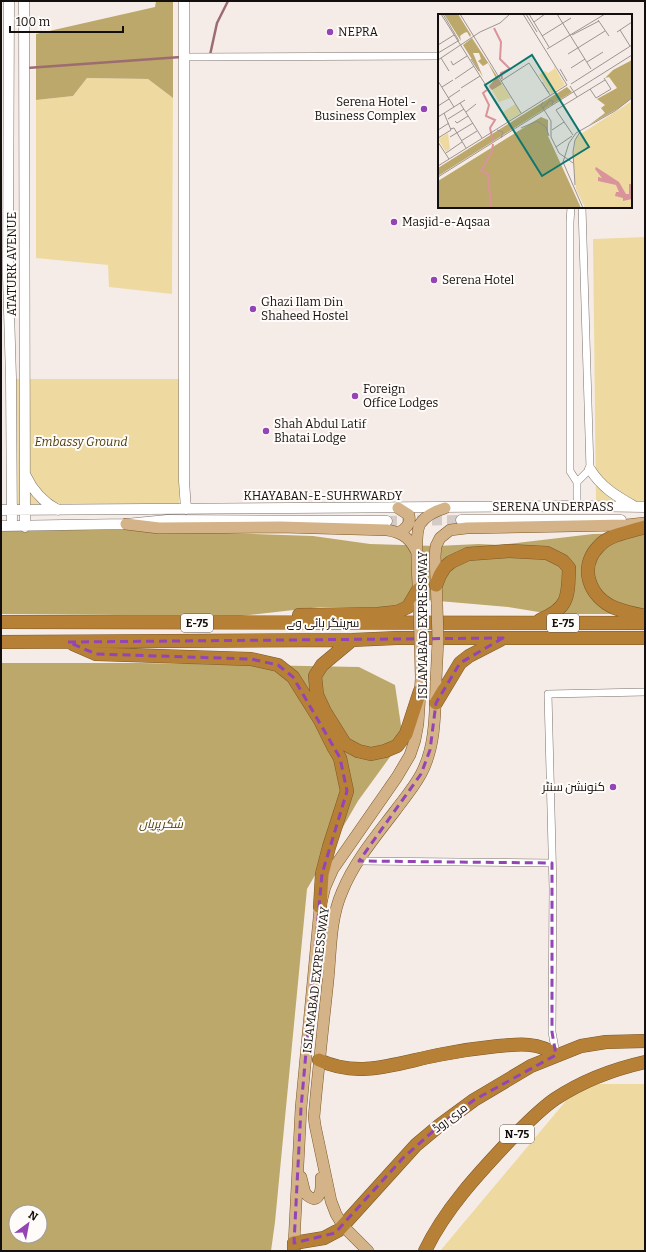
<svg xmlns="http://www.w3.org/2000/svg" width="646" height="1252" font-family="Bitter,Cairo,serif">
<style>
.green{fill:#eedaa1}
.forest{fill:#bca86b;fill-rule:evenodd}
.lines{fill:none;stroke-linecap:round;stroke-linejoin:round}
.stream{stroke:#9d6c71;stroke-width:2.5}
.secondary-tunnel{stroke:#d4cbc6;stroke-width:10;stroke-dasharray:10 5;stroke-linecap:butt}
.street-casing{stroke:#7a726d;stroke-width:8}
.secondary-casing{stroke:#7a726d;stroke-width:11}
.primary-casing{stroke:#7d5829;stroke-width:12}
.highway-casing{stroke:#7d5829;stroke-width:14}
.street{stroke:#fff;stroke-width:7}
.secondary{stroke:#fff;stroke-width:10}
.primary{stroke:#d3b387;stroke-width:11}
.highway{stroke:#b68037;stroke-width:13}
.primary-bridge-casing{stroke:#7d5829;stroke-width:12;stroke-linecap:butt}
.primary-bridge{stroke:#d3b387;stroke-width:11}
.marked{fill:none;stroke:#9344b5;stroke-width:3;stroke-dasharray:8 5;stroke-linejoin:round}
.poi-dot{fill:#9344b5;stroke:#fffbf9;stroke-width:1.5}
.labels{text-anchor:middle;stroke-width:4;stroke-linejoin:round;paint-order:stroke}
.shield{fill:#fffbf9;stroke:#595654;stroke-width:1}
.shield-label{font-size:11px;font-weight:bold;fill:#120f0e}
.poi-label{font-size:12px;fill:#120f0e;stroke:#fffbf9;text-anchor:start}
.street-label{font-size:12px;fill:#120f0e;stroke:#fffbf9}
.park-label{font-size:12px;font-style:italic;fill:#4b3d0a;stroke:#fffbf9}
.inset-river{fill:none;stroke:#d9949b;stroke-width:2}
.inset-road{fill:none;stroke:#9b9490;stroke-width:1}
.view{fill:#0f766e;fill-opacity:0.15;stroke:#0f766e;stroke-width:2}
.inset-edge{fill:none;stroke:#120f0e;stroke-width:2}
</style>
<rect width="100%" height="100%" fill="#f6ece7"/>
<!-- green -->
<path class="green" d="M87,78l61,1 25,19 -1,196 -63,-7 -1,-22 -72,-7v-158l37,-4z
M645,237v264h-49l-3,-262z
M16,379h164l-1,127 -161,-1z
M580,1084h65v167h-205z"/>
<!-- forest -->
<path class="forest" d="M156,1h17v97l-25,-19 -61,-1 -14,18 -37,4v-66l119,-27z
M102,529l211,7 57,8 66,2 43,-2 20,1 94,-11 52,-1v81h-94l-43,-7 -81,-7 -35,8 -72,-1 -80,9 -239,-2v-84z
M1,663h138l220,4 36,18 8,54 -45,62 -51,88 -32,333 -4,29h-270zM16,1212h24v24h-24z"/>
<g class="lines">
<!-- stream -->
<path class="stream" d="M210,55l7,-32 11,-22
M27,68l154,-11"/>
<!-- secondary-tunnel -->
<path class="secondary-tunnel" d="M387,521l74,-1"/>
<defs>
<path id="street" d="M184,57l255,-1
M571,207l-1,15v249l7,11v24
M577,482l13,-13 -8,-262
M359,861l193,2
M556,1054l-4,-22 1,-144 -5,-194 97,-2"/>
<path id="secondary" d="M9,1l-1,276 3,101 1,148
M24,1l1,526
M184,1v480l2,28
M590,469c11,18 26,27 44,37
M26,476c7,15 17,26 32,34
M1,510l576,-4 68,1
M461,520h160
M1,526l125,-2 41,-4 220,1"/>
<path id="primary" d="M398,508l11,7c2,9 -3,14 -11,18
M126,524l33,4 121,-1 107,3c16,2 25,10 31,25
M419,598c-1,-14 -5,-63 1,-74 6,-9 15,-13 25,-16
M437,604l-2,-48 1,-10 4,-8 10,-8 17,-2 159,-3 18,-2
M301,1177l4,16c14,15 17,-3 16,-15
M294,1243l7,-135 19,-201 5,-20 8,-18 64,-92 13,-22 5,-15 3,-16 3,-46
M368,1251l-25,-25 -7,-12 -5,-13 -16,-76 -1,-8c4,-45 9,-90 14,-136 3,-29 2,-62 14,-89 12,-30 34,-56 53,-81 9,-12 19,-24 26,-37 15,-28 14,-62 15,-93"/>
<path id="highway" d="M645,527c-15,5 -35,7 -46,19 -21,21 -10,51 16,62 10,4 20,6 30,8
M436,585l4,-10 5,-8 6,-5 17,-8 41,-3 38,2 16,8 6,7c-1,29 0,40 -29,52
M299,615l79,-1 19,-2 11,-5 10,-17
M1,622l644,1
M352,640l-30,25 -7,11 2,19 8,17 20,32 13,7 13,3 14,-3 12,-5 9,-12 14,-43
M1,642l351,-2 45,-2h248
M73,644l23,10 155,5 27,6 15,12 27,43 14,28 6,10 7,33 -18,56 -7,27 -2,33
M436,703l24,-40 9,-7 31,-16
M319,1060c40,19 78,3 119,-5 20,-4 40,-7 60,-9 21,-2 41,-4 58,9
M294,1251v-8l30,-5 15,-8 77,-85 24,-20 34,-25 57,-34 50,-20 25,-4 39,-1
M425,1251c20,-42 54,-78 85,-111 14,-14 29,-30 45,-41 27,-18 59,-30 90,-37"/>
</defs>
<!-- street casing -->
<use href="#street" class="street-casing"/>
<!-- secondary casing -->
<use href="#secondary" class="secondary-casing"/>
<!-- primary casing -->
<use href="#primary" class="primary-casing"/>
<!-- highway casing -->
<use href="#highway" class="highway-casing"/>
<!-- street -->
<use href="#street" class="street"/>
<!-- secondary -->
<use href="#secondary" class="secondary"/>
<!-- primary -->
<use href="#primary" class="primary"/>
<!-- highway -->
<use href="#highway" class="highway"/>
<defs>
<path id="primary-bridge" d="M419,605l2,73
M436,681l2,-41 -1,-36"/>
</defs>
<!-- primary-bridge casing -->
<use href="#primary-bridge" class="primary-bridge-casing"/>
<!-- primary-bridge -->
<use href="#primary-bridge" class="primary-bridge"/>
</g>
<!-- marked area -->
<path class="marked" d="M503,638l-43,25 -24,40 -6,47 -9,24 -62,87 193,2v169l4,23 -82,45 -34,25 -37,33 -68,75 -41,10 7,-135 21,-234 25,-83 -7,-33 -47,-81 -15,-12 -27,-6 -155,-5 -28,-12z"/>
<!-- markers -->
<g class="poi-dot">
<circle cx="330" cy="32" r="4"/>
<circle cx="424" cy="109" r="4"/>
<circle cx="394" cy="222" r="4"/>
<circle cx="434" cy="280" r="4"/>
<circle cx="253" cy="309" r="4"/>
<circle cx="355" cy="396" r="4"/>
<circle cx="266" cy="431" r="4"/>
<circle cx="613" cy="787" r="4"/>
</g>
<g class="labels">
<!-- shield labels -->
<g class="shield">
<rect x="181" y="614" width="32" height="18" rx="3"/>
<rect x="547" y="614" width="32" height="18" rx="3"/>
<rect x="500" y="1125" width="34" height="18" rx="3"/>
</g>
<g class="shield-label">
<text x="197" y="627">E-75</text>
<text x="563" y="627">E-75</text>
<text x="517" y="1138">N-75</text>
</g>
<!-- poi labels -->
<g class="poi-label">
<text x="338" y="36">NEPRA</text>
<text x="416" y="106" text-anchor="end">Serena Hotel -<tspan x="416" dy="14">Business Complex</tspan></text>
<text x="402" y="226">Masjid-e-Aqsaa</text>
<text x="442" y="284">Serena Hotel</text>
<text x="261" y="306">Ghazi Ilam Din<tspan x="261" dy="14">Shaheed Hostel</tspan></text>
<text x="363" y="393">Foreign<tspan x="363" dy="14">Office Lodges</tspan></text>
<text x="274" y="428">Shah Abdul Latif<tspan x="274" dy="14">Bhatai Lodge</tspan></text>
<text x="605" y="791" text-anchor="end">کنونشن سنٹر</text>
</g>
<!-- street labels -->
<g class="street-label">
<text transform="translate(12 264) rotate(-90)" y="4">ATATURK AVENUE</text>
<text x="323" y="500">KHAYABAN-E-SUHRWARDY</text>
<text x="553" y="511">SERENA UNDERPASS</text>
<text x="323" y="627">سرینگر ہائی وے</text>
<text transform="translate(423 625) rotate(-90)" y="4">ISLAMABAD EXPRESSWAY</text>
<text transform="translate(316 980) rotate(-83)" y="4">ISLAMABAD EXPRESSWAY</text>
<text transform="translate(450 1118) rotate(-37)" y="4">مری روڈ</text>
</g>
<!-- park labels -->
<g class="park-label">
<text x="81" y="446">Embassy Ground</text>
<text x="161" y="828">شکرپریاں</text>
</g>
</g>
<!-- overview -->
<g transform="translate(438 14)">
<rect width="194" height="194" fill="#f6ece7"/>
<path d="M116,52l11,19 -14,9 -12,-19 6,-4 3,2 6,-4zM61,70h3l9,14 -12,4 -7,-12zM194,87v107h-47l-9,-19 -3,-29 3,-23zM77,90l6,9 -12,8 -6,-9zM10,119l2,16 -4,3 -8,-13z" fill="#eedaa1"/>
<path d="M6,0h14l13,21 -1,2 -3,-5 -3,1 -4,3 1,5zM34,24l30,46 -10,6 -3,-4 7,-8 -8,-15 -5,3 -5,-5 3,-2 -2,-6h-6l10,24 -20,-32zM194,46v38l-13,10 -30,17 16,-12 -4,-5 4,-3 -8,-6 20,-11 -8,-11 -4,1 8,-8zM129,73l5,5 -134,84v-8zM103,103l7,3v16l33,72h-143v-27z" fill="#bca86b"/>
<path d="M158,153l23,15 7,12h3v-10h3v15l-9,2v-3l-8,-2 1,-4h3l-3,-7 -18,-4v-4l4,1 -7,-9z" fill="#d9949b"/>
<path class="inset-river" d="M56,14l7,14 -1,17 10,10 -9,4 1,6M52,74l10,-7M49,76l-4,3 6,12 -3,11 9,4 -5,8 3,13M53,194l-3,-34 -7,-3 11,-20 1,-7"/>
<path class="inset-road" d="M3,0l68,108M5,0l16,27M22,0l61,99M88,0l11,18M91,0l20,33M119,0l34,55M160,6l11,16M96,8l11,-8M182,16l10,16M179,18l15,-10M134,21l27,-14M104,22l29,-18M0,31l16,-10M109,35l58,-35M0,39l20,-12M130,40l37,-23M3,44l8,13M33,45l8,12M0,46l42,-28 20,-9 10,-9M13,47l2,4 14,-9M149,48l16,-10M91,49l21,32M133,54l14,-9M122,55l7,12M17,65l19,-13M0,67l16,26M63,67l28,-18M104,68l7,11M133,70l61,-39M132,72l7,11M4,73l11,-7M23,74l19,-12M152,75l6,9 15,-9 -7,-11M10,84l12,-8M105,88l-2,3 10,16v16l8,16 14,10M22,89l22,35M0,92l11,-7M105,94l7,-8 3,1 -1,4M28,98l10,-8M6,99l7,17M0,103l27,-17M10,105l16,-10M17,107l2,2 11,-7M83,114l16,-7 9,6 3,9M12,115l4,-1 12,20M0,116l11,-7M59,116l6,2 -2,6M114,116l12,-8M135,121l-17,-25 49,-30M12,123l23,-14M0,124l13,-8M23,127l16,-10M0,128l11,17M118,133l16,-11M8,139l16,-11M0,152l129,-81 -44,-71M0,163l194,-122M137,171l-2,-33 2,-12 5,-8M145,194l-20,-46 6,-19 7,-10 39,-22 17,-13"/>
<path class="view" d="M94,41l57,92 -47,29 -57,-91z"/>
<rect width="194" height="194" class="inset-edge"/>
</g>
<!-- border -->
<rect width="646" height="1252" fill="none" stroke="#120f0e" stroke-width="4"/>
<!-- north arrow -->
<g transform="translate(28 1224) rotate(32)"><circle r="19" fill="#fffbf9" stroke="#a09d9b"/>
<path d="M0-3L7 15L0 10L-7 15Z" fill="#9344b5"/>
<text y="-6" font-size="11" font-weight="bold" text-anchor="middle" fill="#120f0e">N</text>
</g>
<!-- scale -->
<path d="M10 26v6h113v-6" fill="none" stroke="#120f0e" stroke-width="2"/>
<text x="16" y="26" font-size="12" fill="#120f0e" stroke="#fffbf9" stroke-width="3" paint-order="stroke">100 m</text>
</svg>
